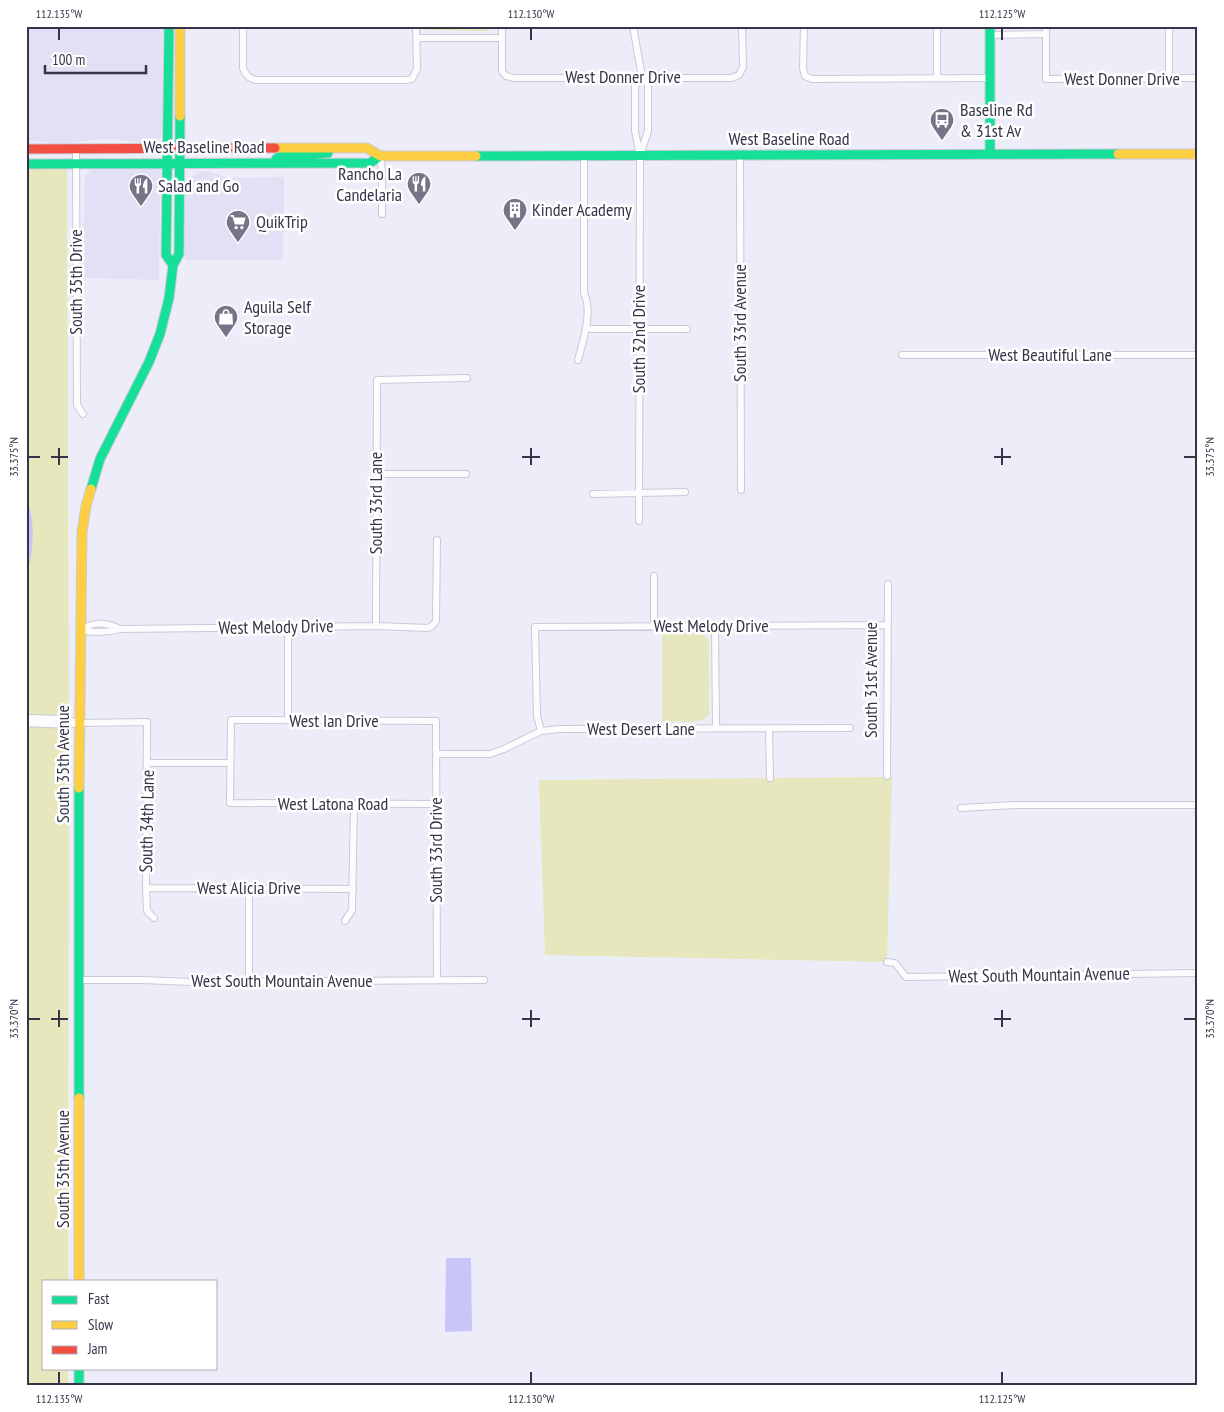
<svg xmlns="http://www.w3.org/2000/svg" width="1224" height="1412" font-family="'PT Sans Narrow',sans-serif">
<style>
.built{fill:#e2e0f4}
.green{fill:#e6e7bd}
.water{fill:#c9c4f9}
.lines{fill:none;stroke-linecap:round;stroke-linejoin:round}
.street-casing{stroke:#c9c9d8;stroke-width:8}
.fast-casing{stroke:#c9c9d8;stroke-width:11}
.slow-casing{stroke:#c9c9d8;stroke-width:11}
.jam-casing{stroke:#c9c9d8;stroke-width:11}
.street{stroke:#fcfcfe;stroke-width:6}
.fast{stroke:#16e098;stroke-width:9}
.slow{stroke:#ffcf43;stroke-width:9}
.jam{stroke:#f24e42;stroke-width:9}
.ticks{fill:none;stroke:#363449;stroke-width:2}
.labels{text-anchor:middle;stroke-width:5;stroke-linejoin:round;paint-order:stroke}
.street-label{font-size:18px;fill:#363449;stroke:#fff}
.poi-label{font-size:18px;fill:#363449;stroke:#fff;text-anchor:start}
.neatline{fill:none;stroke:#363449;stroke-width:2}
.ticks-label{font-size:12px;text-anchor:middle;fill:#363449}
</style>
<rect width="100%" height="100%" fill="#ededf9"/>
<!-- built -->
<path class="built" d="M26,26h137l-1,106 -3,8 -3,2 -13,1 -29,-4 -23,1 -30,4 -35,-4z
M154,169l6,2 4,9 -4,17 -1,83 -77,-2 3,-102 6,-6z
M207,171l21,7 56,-1 -1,83h-98v-79l14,-9z"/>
<!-- green -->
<path class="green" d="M422,26h71v2l-6,3 -60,-1 -4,-1z
M26,169h41l2,563 -1,549h-24v87h24v18h-42z
M700,632l9,8v74c-5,12 -35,7 -47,7v-88z
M892,777l-5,185 -342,-7 -6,-175z"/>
<!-- water -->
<path class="water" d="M26,495c9,25 9,55 0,81z
M446,1258h25l1,73 -27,1z"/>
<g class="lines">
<defs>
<path id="street" d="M243,26v42c3,7 5,10 13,12h150l6,-1 5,-10 -1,-43
M502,26v45l4,5 8,2h218l7,-3 4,-8 -1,-41
M633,26l9,51 6,8v46l-8,24
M804,26l-1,42 2,8 7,3 178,-1
M1046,26v53l152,-1
M990,35l56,-1
M417,38h85
M1169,78v-52
M937,79v-53
M76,148l1,257 6,9
M380,156l2,14v44
M740,156l1,334
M591,329h96
M902,355h296
M578,360c5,-19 15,-49 6,-67v-137
M376,474h90
M593,494l92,-2
M639,521l1,-365 -5,-25v-45l7,-9
M654,576v50
M376,626l1,-246 90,-2
M715,626l1,102
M288,627v93
M81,629c15,-7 21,-7 37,-1
M80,630c14,3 25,3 40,-1l256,-3 52,2 4,-2 4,-5 1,-81
M26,718l41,1 11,4
M26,723l41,2 12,-2 68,-1 -1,166 1,23 7,7
M769,728l1,50
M541,731l-4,-15 -2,-89 352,-2
M436,754h54l14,-5 37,-18 18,-2 291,-1
M148,763h82
M887,776l1,-192
M436,804l-206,-1 1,-83 205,1 1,259
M961,808l54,-3h183
M146,888l207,1
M249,888v93
M345,921l7,-11 2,-106
M887,962l8,1 11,14 292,-4
M80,980h62l51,2 291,-2"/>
<path id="fast" d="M169,26l-3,229 7,10
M990,26v128
M476,156l642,-2
M276,159l3,-2 49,-4
M26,164l344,-1 10,-7
M91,489l9,-30 49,-97 11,-28 9,-36 4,-33 6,-11 1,-138
M79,788v310
M79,1368v18"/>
<path id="slow" d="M180,116v-90
M275,148h92l13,8h96
M1118,154h80
M79,788l3,-256 4,-26 5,-17
M79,1098v183"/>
<path id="jam" d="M26,149l249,-1"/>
</defs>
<!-- street casing -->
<use href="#street" class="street-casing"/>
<!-- fast casing -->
<use href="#fast" class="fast-casing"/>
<!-- slow casing -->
<use href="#slow" class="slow-casing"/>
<!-- jam casing -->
<use href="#jam" class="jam-casing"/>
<!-- street -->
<use href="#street" class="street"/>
<!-- fast -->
<use href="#fast" class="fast"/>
<!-- slow -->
<use href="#slow" class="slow"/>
<!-- jam -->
<use href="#jam" class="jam"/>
</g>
<!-- ticks -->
<path class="ticks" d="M59,28v12M531,28v12M1002,28v12M59,448v17M531,448v17M1002,448v17M28,457h12M51,457h17M522,457h18M994,457h17M1184,457h12M59,1010v17M531,1010v17M1002,1010v17M28,1019h12M51,1019h17M522,1019h18M994,1019h17M1184,1019h12M59,1372v12M531,1372v12M1002,1372v12"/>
<!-- icons -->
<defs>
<symbol id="bus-pin" viewBox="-11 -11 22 30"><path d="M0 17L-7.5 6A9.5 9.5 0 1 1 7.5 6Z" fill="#767587" stroke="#fff"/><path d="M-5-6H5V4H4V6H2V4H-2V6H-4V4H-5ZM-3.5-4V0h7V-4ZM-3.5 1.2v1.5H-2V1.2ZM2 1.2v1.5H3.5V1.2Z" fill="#fff"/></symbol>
<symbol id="restaurant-pin" viewBox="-11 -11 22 30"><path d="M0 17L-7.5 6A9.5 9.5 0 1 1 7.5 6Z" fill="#767587" stroke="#fff"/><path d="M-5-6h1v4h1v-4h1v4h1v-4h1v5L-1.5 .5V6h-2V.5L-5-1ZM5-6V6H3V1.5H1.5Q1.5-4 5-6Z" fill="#fff"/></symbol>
<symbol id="building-pin" viewBox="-11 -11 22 30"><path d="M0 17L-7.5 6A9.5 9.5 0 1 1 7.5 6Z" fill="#767587" stroke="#fff"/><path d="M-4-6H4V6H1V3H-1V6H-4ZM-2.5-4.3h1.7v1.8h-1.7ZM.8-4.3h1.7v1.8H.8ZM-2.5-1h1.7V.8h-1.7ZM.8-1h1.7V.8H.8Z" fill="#fff"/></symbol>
<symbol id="supermarket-pin" viewBox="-11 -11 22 30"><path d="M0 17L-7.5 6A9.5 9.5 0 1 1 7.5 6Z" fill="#767587" stroke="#fff"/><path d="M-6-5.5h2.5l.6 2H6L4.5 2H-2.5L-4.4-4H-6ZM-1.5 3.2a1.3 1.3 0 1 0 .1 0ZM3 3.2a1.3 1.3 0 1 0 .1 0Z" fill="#fff"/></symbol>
<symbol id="shop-pin" viewBox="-11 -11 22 30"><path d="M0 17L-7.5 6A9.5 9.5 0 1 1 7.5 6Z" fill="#767587" stroke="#fff"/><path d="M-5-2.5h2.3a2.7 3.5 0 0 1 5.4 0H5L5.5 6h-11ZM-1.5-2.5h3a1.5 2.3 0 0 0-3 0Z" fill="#fff"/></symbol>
</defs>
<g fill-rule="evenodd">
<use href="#bus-pin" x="928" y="106" width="28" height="38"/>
<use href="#restaurant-pin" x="405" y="170" width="28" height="38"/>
<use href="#restaurant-pin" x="127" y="172" width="28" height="38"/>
<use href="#building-pin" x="501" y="196" width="28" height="38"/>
<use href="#supermarket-pin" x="224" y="208" width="28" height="38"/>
<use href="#shop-pin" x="212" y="303" width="28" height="38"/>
</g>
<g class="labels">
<!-- street labels -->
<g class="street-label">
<text x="623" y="83">West Donner Drive</text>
<text x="1122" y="85">West Donner Drive</text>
<text x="789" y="145">West Baseline Road</text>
<text x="204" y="153">West Baseline Road</text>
<text transform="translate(76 282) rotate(-90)" y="6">South 35th Drive</text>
<text transform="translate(740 323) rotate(-90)" y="6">South 33rd Avenue</text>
<text transform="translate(639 339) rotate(-90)" y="6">South 32nd Drive</text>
<text x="1050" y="361">West Beautiful Lane</text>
<text transform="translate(376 503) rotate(-90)" y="6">South 33rd Lane</text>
<text x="711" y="632">West Melody Drive</text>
<text transform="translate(276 627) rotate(-1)" y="6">West Melody Drive</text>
<text transform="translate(871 680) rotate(-90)" y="6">South 31st Avenue</text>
<text x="334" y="727">West Ian Drive</text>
<text x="641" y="735">West Desert Lane</text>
<text transform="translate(63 764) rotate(-90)" y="6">South 35th Avenue</text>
<text x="333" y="810">West Latona Road</text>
<text transform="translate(147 821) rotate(-89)" y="6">South 34th Lane</text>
<text transform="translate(436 850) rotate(-90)" y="6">South 33rd Drive</text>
<text x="249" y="894">West Alicia Drive</text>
<text transform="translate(1039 975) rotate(-1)" y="6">West South Mountain Avenue</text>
<text x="282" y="987">West South Mountain Avenue</text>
<text transform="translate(63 1169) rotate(-90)" y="6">South 35th Avenue</text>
</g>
<!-- poi labels -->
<g class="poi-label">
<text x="960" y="116">Baseline Rd<tspan x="960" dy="21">&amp; 31st Av</tspan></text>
<text x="402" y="180" text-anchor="end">Rancho La<tspan x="402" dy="21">Candelaria</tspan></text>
<text x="158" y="192">Salad and Go</text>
<text x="532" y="216">Kinder Academy</text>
<text x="256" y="228">QuikTrip</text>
<text x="244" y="313">Aguila Self<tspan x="244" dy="21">Storage</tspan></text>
</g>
</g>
<!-- border -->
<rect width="1224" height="1412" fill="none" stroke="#ffffff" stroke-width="55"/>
<!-- legend -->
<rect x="42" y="1280" width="175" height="90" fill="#ffffff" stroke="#afaeb6"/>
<rect x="52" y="1296" width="25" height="8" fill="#16e098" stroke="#afaeb6"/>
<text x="88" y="1304" font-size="15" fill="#363449">Fast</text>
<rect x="52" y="1321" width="25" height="8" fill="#ffcf43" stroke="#afaeb6"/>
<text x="88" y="1330" font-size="15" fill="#363449">Slow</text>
<rect x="52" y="1346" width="25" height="8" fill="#f24e42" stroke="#afaeb6"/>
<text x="88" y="1354" font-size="15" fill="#363449">Jam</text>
<!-- scale -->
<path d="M45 65v8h101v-8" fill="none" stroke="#363449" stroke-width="2.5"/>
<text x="52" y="65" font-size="15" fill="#363449" stroke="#ffffff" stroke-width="4" paint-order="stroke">100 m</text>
<rect x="28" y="28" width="1168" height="1356" class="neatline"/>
<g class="ticks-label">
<text x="59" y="18">112.135°W</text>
<text x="531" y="18">112.130°W</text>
<text x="1002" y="18">112.125°W</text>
<text transform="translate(14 457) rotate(-90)" y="4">33.375°N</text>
<text transform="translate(1210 457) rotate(-90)" y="4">33.375°N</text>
<text transform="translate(14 1019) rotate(-90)" y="4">33.370°N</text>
<text transform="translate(1210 1019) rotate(-90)" y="4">33.370°N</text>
<text x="59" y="1403">112.135°W</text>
<text x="531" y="1403">112.130°W</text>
<text x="1002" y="1403">112.125°W</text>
</g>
</svg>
